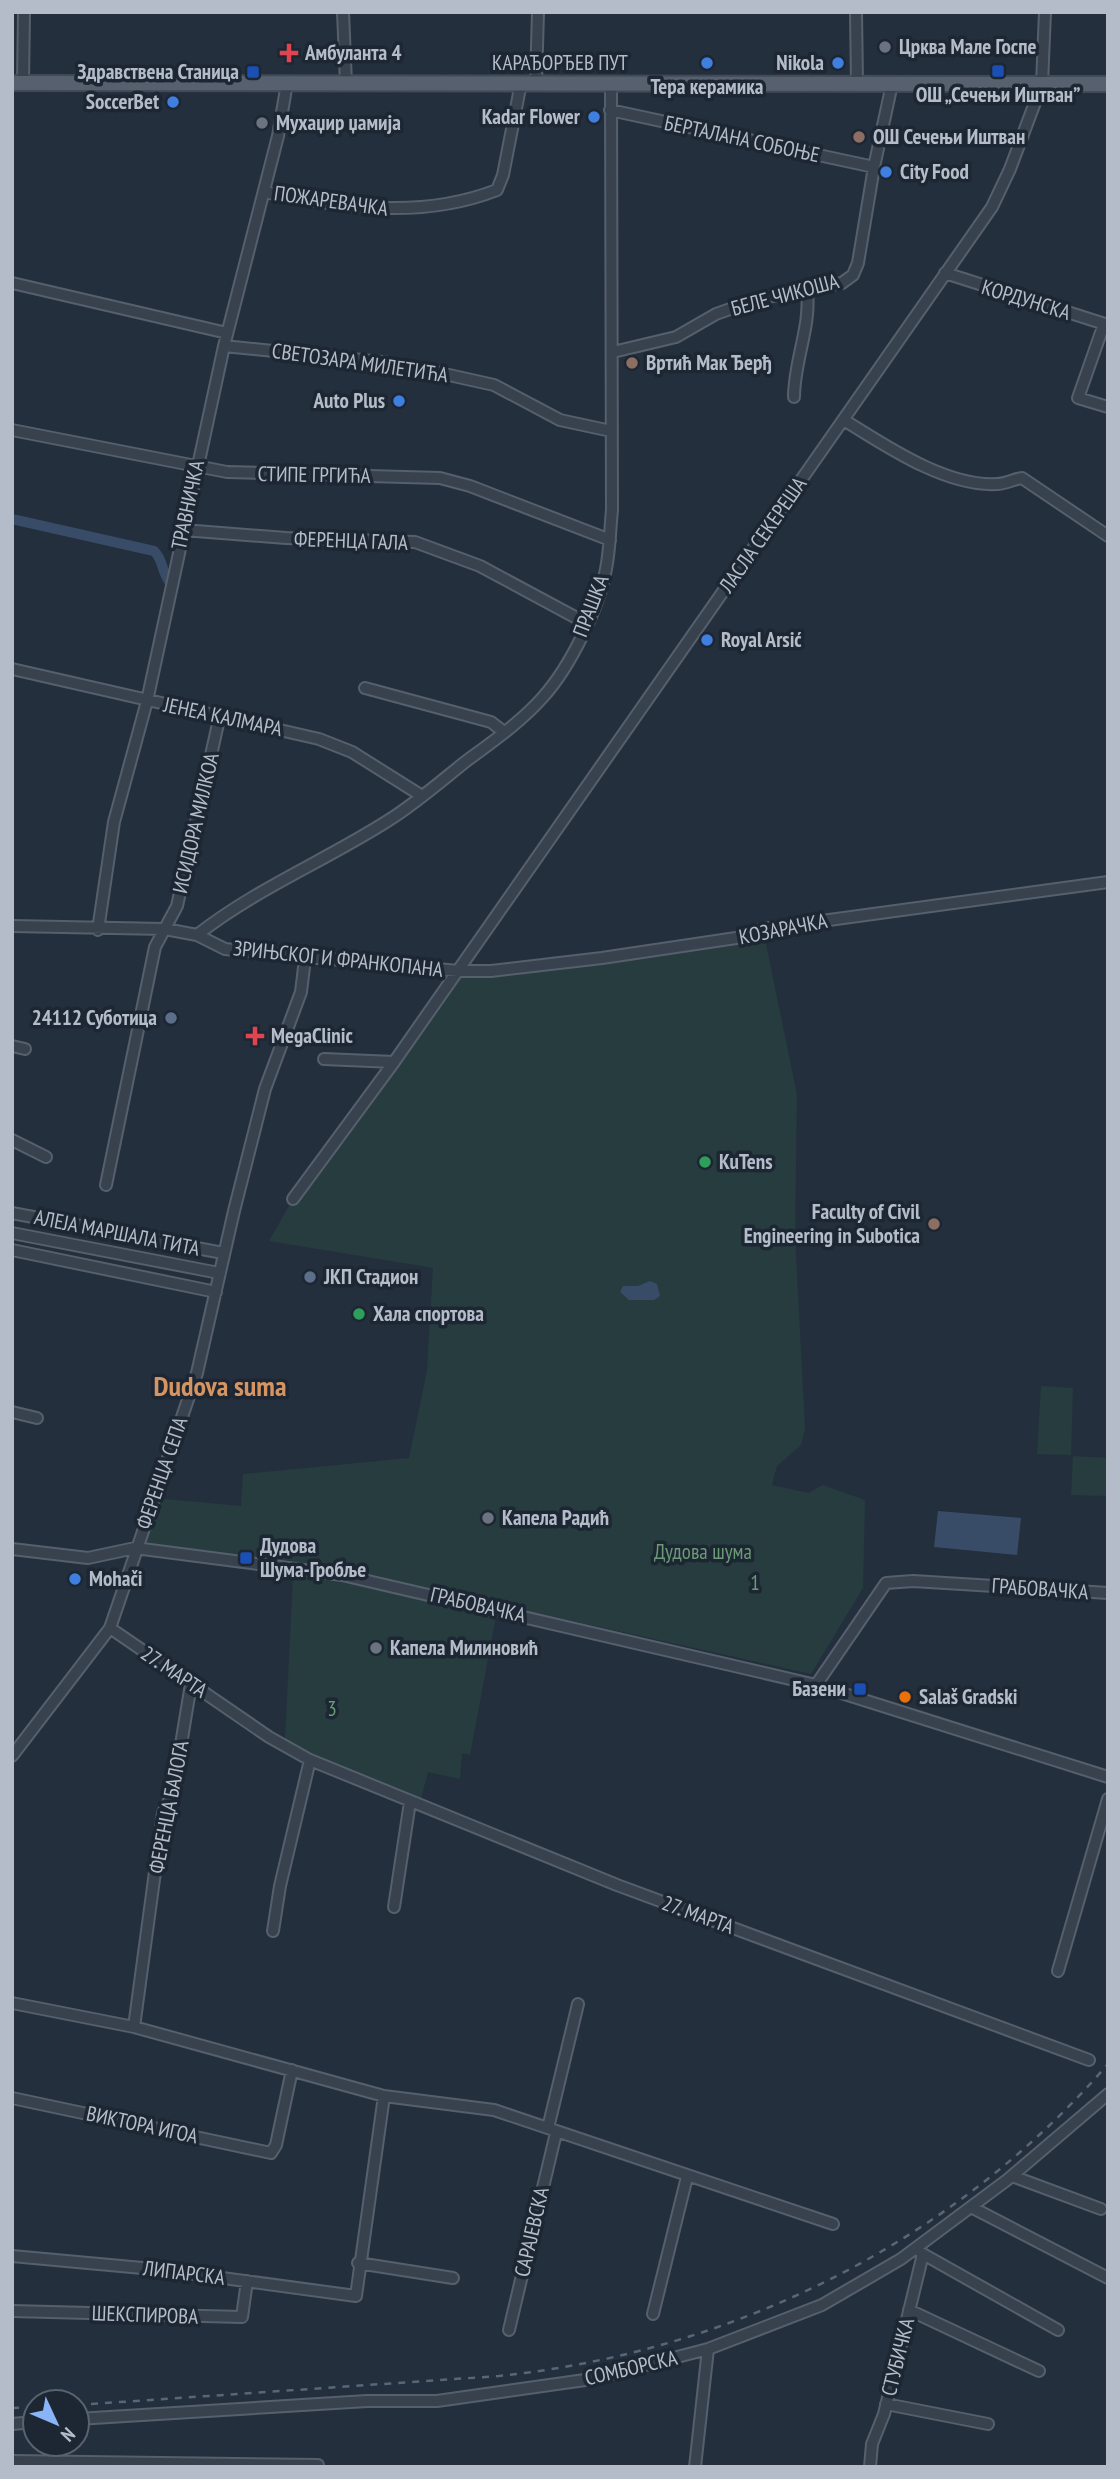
<svg xmlns="http://www.w3.org/2000/svg" width="1120" height="2479" font-family="'PT Sans Narrow',sans-serif">
<style>
.green{fill:#263c3f}
.water{fill:#394c67}
.lines{fill:none;stroke-linecap:round;stroke-linejoin:round}
.canal{stroke:#394c67;stroke-width:10}
.minor-casing{stroke:#565f6c;stroke-width:14}
.major-casing{stroke:#414a57;stroke-width:18}
.minor{stroke:#38414e;stroke-width:10}
.major{stroke:#56606e;stroke-width:14}
.rail{stroke:#5a6575;stroke-width:2.5;stroke-dasharray:7 7;stroke-linecap:butt}
.worship-dot{fill:#6b7280;stroke:#1d2633;stroke-width:2.5}
.health-dot{fill:#e0444e;stroke:#1d2633;stroke-width:2.5}
.shop-dot{fill:#3f7fe0;stroke:#1d2633;stroke-width:2.5}
.transit-dot{fill:#1a4fb4;stroke:#1d2633;stroke-width:2.5}
.education-dot{fill:#8d6e63;stroke:#1d2633;stroke-width:2.5}
.service-dot{fill:#5c6f8a;stroke:#1d2633;stroke-width:2.5}
.leisure-dot{fill:#2e9e5b;stroke:#1d2633;stroke-width:2.5}
.food-dot{fill:#e8710a;stroke:#1d2633;stroke-width:2.5}
.labels{text-anchor:middle;stroke-width:7;stroke-linejoin:round;paint-order:stroke}
.poi-label{font-size:21px;font-weight:bold;fill:#b4bcc9;stroke:#1d2633;text-anchor:start}
.street-label{font-size:21px;fill:#b4bcc9;stroke:#1d2633}
.park-label{font-size:21px;fill:#6b9a76;stroke:#1d2633}
.district-label{font-size:28px;font-weight:bold;fill:#d59563;stroke:#1d2633}
</style>
<rect width="100%" height="100%" fill="#242f3e"/>
<!-- green -->
<path class="green" d="M763,929l34,166 -2,140 10,194 -4,16 -24,21 -5,19 36,8 15,-8 42,15 -2,88 -52,86 -467,-104 -203,-25 12,-47 88,8 2,-32 166,-16 18,-88 6,-102 -164,-27 24,-42 165,-228h33z
M1041,1386l32,2 -2,67 -34,-1z
M1073,1456l35,2 -2,38 -35,-1z
M293,1576l50,6 153,34 -26,139 -8,-2 -2,26 -32,-7 -7,27 -103,-42 -33,-18z"/>
<!-- water -->
<path class="water" d="M650,1281l7,3 3,12 -6,4h-25l-9,-8 3,-6h15z
M938,1511l83,7 -4,37 -83,-8z"/>
<g class="lines">
<!-- canal -->
<path class="canal" d="M12,519l142,32c10,9 7,22 17,33"/>
<defs>
<path id="minor" d="M343,12l3,71
M856,12l1,71
M23,83l1,-71
M536,83l2,-71
M610,110l264,57
M264,192c78,15 156,28 233,-2l6,-15 18,-92
M945,273l163,52
M12,283l215,50
M1104,324l-26,74 30,9
M224,346l158,16 49,9 63,14 66,35 51,11
M613,352l63,-15 40,-23 42,-15 84,-16 11,-8 5,-12 16,-96 18,-83
M794,397c0,-36 17,-70 13,-105
M844,420c42,26 102,67 153,64 8,0 17,-5 25,-6l86,58
M12,430l215,42 213,6 30,8 140,54
M183,530l103,8 129,4 65,24 106,57
M12,669l307,70 33,13 70,44
M365,688l126,34 13,10
M12,926l153,3 32,6 28,14 233,22h33l111,-13 134,-20 27,-9 345,-47
M98,930l16,-108 33,-121 77,-355 54,-210 9,-53
M197,935c60,-47 128,-74 192,-115 27,-17 51,-38 76,-58 27,-20 56,-40 78,-65 27,-30 56,-89 63,-128 4,-20 4,-40 6,-59l-1,-426
M12,1046l13,3
M324,1059l70,3
M12,1140l34,17
M106,1185l49,-238 22,-41 43,-191
M293,1199l101,-137 598,-855 18,-38 32,-85 3,-72
M12,1213l211,40
M12,1233l207,40
M12,1250l204,42
M12,1412l25,6
M12,1549l76,9 47,-10 207,27 474,110 292,92
M110,1628l159,109 41,23 307,125 472,175
M816,1685l70,-102 27,-2 195,12
M12,1756l98,-128 87,-255 37,-162 31,-122 36,-97 4,-33
M394,1907l16,-105
M273,1931l7,-45 30,-126
M1058,1971l50,-172
M12,2003l122,24 250,69 110,14 339,114
M134,2027l29,-214 10,-20 18,-109
M12,2098l259,55 5,-8 16,-75
M548,2128l30,-124
M1012,2176l89,33
M971,2207l137,71
M923,2254l135,76
M12,2256l152,14 192,26 28,-200
M358,2263l95,15
M909,2310l130,61
M12,2311l230,6 5,-36
M653,2314l34,-137
M509,2330l47,-197
M886,2404l102,20
M77,2419l290,-18h70l155,-22 116,-30 114,-44 79,-46 106,-79 101,-86
M12,2424l23,-2
M12,2461l306,4
M695,2467l13,-118
M870,2467l2,-23 12,-30 39,-160 -6,-5"/>
<path id="major" d="M12,83l1096,1"/>
</defs>
<!-- minor casing -->
<use href="#minor" class="minor-casing"/>
<!-- major casing -->
<use href="#major" class="major-casing"/>
<!-- minor -->
<use href="#minor" class="minor"/>
<!-- major -->
<use href="#major" class="major"/>
<!-- rail -->
<path class="rail" d="M77,2405l422,-29c233,-24 455,-134 609,-312
M12,2408l23,-1"/>
</g>
<!-- markers -->
<g class="worship-dot">
<circle cx="885" cy="47" r="7"/>
<circle cx="262" cy="123" r="7"/>
<circle cx="488" cy="1518" r="7"/>
<circle cx="376" cy="1648" r="7"/>
</g>
<g class="health-dot">
<path d="M285.5 42.5h7v7h7v7h-7v7h-7v-7h-7v-7h7z"/>
<path d="M251.5 1025.5h7v7h7v7h-7v7h-7v-7h-7v-7h7z"/>
</g>
<g class="shop-dot">
<circle cx="707" cy="63" r="7"/>
<circle cx="838" cy="63" r="7"/>
<circle cx="173" cy="102" r="7"/>
<circle cx="594" cy="117" r="7"/>
<circle cx="886" cy="172" r="7"/>
<circle cx="399" cy="401" r="7"/>
<circle cx="707" cy="640" r="7"/>
<circle cx="75" cy="1579" r="7"/>
</g>
<g class="transit-dot">
<rect x="991" y="64" width="14" height="14" rx="3.5"/>
<rect x="246" y="65" width="14" height="14" rx="3.5"/>
<rect x="239" y="1551" width="14" height="14" rx="3.5"/>
<rect x="853" y="1682" width="14" height="14" rx="3.5"/>
</g>
<g class="education-dot">
<circle cx="859" cy="137" r="7"/>
<circle cx="632" cy="363" r="7"/>
<circle cx="934" cy="1224" r="7"/>
</g>
<g class="service-dot">
<circle cx="171" cy="1018" r="7"/>
<circle cx="310" cy="1277" r="7"/>
</g>
<g class="leisure-dot">
<circle cx="705" cy="1162" r="7"/>
<circle cx="359" cy="1314" r="7"/>
</g>
<circle class="food-dot" cx="905" cy="1697" r="7"/>
<g class="labels">
<!-- poi labels -->
<g class="poi-label">
<text x="899" y="54">Црква Мале Госпе</text>
<text x="305" y="60">Амбуланта 4</text>
<text x="824" y="70" text-anchor="end">Nikola</text>
<text x="239" y="79" text-anchor="end">Здравствена Станица</text>
<text x="707" y="94" text-anchor="middle">Тера керамика</text>
<text x="998" y="102" text-anchor="middle">ОШ „Сечењи Иштван”</text>
<text x="159" y="109" text-anchor="end">SoccerBet</text>
<text x="580" y="124" text-anchor="end">Kadar Flower</text>
<text x="276" y="130">Мухаџир џамија</text>
<text x="873" y="144">ОШ Сечењи Иштван</text>
<text x="900" y="179">City Food</text>
<text x="646" y="370">Вртић Мак Ђерђ</text>
<text x="385" y="408" text-anchor="end">Auto Plus</text>
<text x="721" y="647">Royal Arsić</text>
<text x="157" y="1025" text-anchor="end">24112 Суботица</text>
<text x="271" y="1043">MegaClinic</text>
<text x="719" y="1169">KuTens</text>
<text x="920" y="1219" text-anchor="end">Faculty of Civil<tspan x="920" dy="24">Engineering in Subotica</tspan></text>
<text x="324" y="1284">ЈКП Стадион</text>
<text x="373" y="1321">Хала спортова</text>
<text x="502" y="1525">Капела Радић</text>
<text x="260" y="1553">Дудова<tspan x="260" dy="24">Шума-Гробље</tspan></text>
<text x="89" y="1586">Mohači</text>
<text x="390" y="1655">Капела Милиновић</text>
<text x="846" y="1696" text-anchor="end">Базени</text>
<text x="919" y="1704">Salaš Gradski</text>
</g>
<!-- street labels -->
<g class="street-label">
<text x="560" y="70">КАРАЂОРЂЕВ ПУТ</text>
<text transform="translate(742 139) rotate(12)" y="7">БЕРТАЛАНА СОБОЊЕ</text>
<text transform="translate(331 201) rotate(8)" y="7">ПОЖАРЕВАЧКА</text>
<text transform="translate(785 295) rotate(-15)" y="7">БЕЛЕ ЧИКОША</text>
<text transform="translate(1026 300) rotate(17)" y="7">КОРДУНСКА</text>
<text transform="translate(360 363) rotate(8)" y="7">СВЕТОЗАРА МИЛЕТИЋА</text>
<text transform="translate(314 475) rotate(1)" y="7">СТИПЕ ГРГИЋА</text>
<text transform="translate(188 505) rotate(-78)" y="7">ТРАВНИЧКА</text>
<text transform="translate(763 535) rotate(-55)" y="7">ЛАСЛА СЕКЕРЕША</text>
<text transform="translate(351 541) rotate(2)" y="7">ФЕРЕНЦА ГАЛА</text>
<text transform="translate(591 606) rotate(-69)" y="7">ПРАШКА</text>
<text transform="translate(223 717) rotate(12)" y="7">ЈЕНЕА КАЛМАРА</text>
<text transform="translate(196 823) rotate(-77)" y="7">ИСИДОРА МИЛКОА</text>
<text transform="translate(783 929) rotate(-11)" y="7">КОЗАРАЧКА</text>
<text transform="translate(338 959) rotate(6)" y="7">ЗРИЊСКОГ И ФРАНКОПАНА</text>
<text transform="translate(117 1233) rotate(11)" y="7">АЛЕЈА МАРШАЛА ТИТА</text>
<text transform="translate(162 1473) rotate(-71)" y="7">ФЕРЕНЦА СЕПА</text>
<text transform="translate(1040 1589) rotate(4)" y="7">ГРАБОВАЧКА</text>
<text transform="translate(478 1605) rotate(13)" y="7">ГРАБОВАЧКА</text>
<text transform="translate(174 1672) rotate(34)" y="7">27. МАРТА</text>
<text transform="translate(169 1807) rotate(-79)" y="7">ФЕРЕНЦА БАЛОГА</text>
<text transform="translate(698 1915) rotate(20)" y="7">27. МАРТА</text>
<text transform="translate(142 2125) rotate(12)" y="7">ВИКТОРА ИГОА</text>
<text transform="translate(532 2232) rotate(-77)" y="7">САРАЈЕВСКА</text>
<text transform="translate(184 2273) rotate(7)" y="7">ЛИПАРСКА</text>
<text transform="translate(145 2315) rotate(2)" y="7">ШЕКСПИРОВА</text>
<text transform="translate(898 2357) rotate(-76)" y="7">СТУБИЧКА</text>
<text transform="translate(631 2368) rotate(-13)" y="7">СОМБОРСКА</text>
</g>
<!-- park labels -->
<g class="park-label">
<text x="703" y="1559">Дудова шума</text>
<text x="755" y="1590">1</text>
<text x="332" y="1716">3</text>
</g>
<!-- district labels -->
<g class="district-label">
<text x="220" y="1396">Dudova suma</text>
</g>
</g>
<!-- border -->
<rect width="1120" height="2479" fill="none" stroke="#b4bcc9" stroke-width="28"/>
<!-- north arrow -->
<g transform="translate(56 2423) rotate(134)"><circle r="33" fill="#1d2633" stroke="#59626f" stroke-width="2"/>
<path d="M0-5L12 26L0 18L-12 26Z" fill="#8ab4f8"/>
<text y="-10" font-size="19" font-weight="bold" text-anchor="middle" fill="#b4bcc9">N</text>
</g>
</svg>
